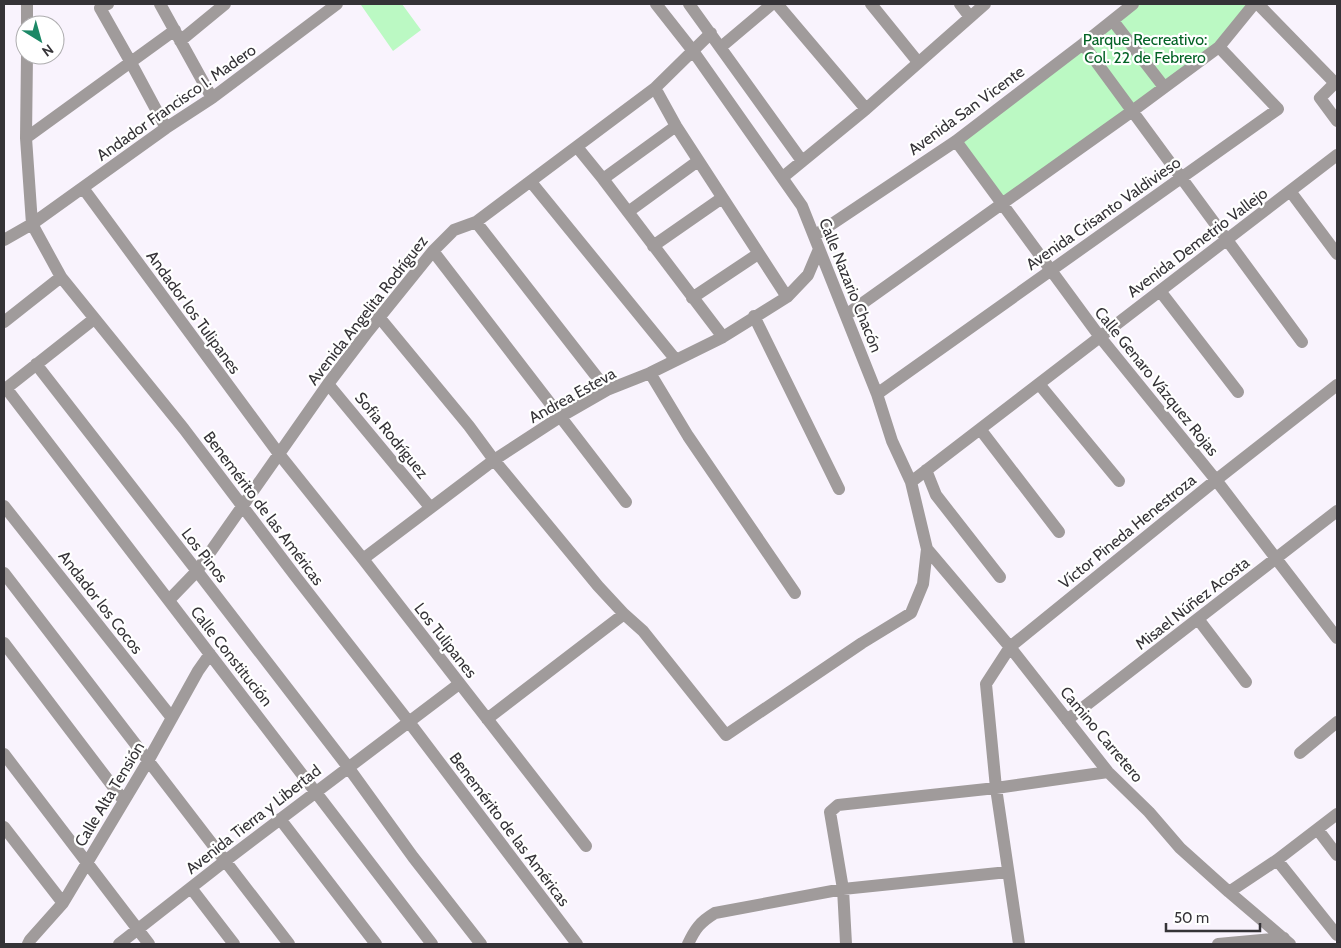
<svg xmlns="http://www.w3.org/2000/svg" width="1341" height="948" font-family="Cabin,sans-serif">
<style>
.green{fill:#bbf9c3}
.lines{fill:none;stroke-linecap:round;stroke-linejoin:round}
.minor{stroke:#a09b9b;stroke-width:12}
.labels{text-anchor:middle;stroke-width:4.5;stroke-linejoin:round;paint-order:stroke}
.park-label{font-size:16px;fill:#046326;stroke:#fff}
.street-label{font-size:16px;fill:#353337;stroke:#fff}
</style>
<rect width="100%" height="100%" fill="#f9f3fd"/>
<!-- green -->
<path class="green" d="M362,4h40l19,26 -28,21 -32,-46z
M1131,4h123l-35,43 -217,156 -46,-62z"/>
<g class="lines">
<!-- minor -->
<path class="minor" d="M108,4l-8,4 30,53 36,67
M160,4l52,94
M689,4l113,157
M777,4l89,105
M871,4l47,58
M960,4l10,13
M1258,4l77,79
M1113,21l51,66
M27,25v-21
M180,41l45,-37
M1083,44l219,298
M721,47l51,-43
M27,55l-1,83 6,86 29,53 123,152 112,148 113,145 168,222
M1337,81l-17,17 17,23
M655,88l21,38 111,171
M26,138l149,-108
M956,141l144,196 116,143 121,158
M577,147l26,32 120,158
M783,177l83,-68 119,-105
M603,179l73,-53
M531,182l145,178
M83,188l196,266 84,105 223,287
M1290,191l47,63
M628,212l70,-51
M476,222l131,168
M814,236l142,-95 127,-97 50,-40
M4,240l28,-16 134,-96 46,-30 125,-94
M653,246l69,-48
M433,251l193,251
M1160,291l78,101
M692,298l66,-44
M846,315l285,-203 88,-65 35,-43
M754,316l85,173
M379,317l90,109 25,34 104,126 26,28 19,17 83,104 136,-92 49,-30 12,-29 4,-35 -16,-67 -19,-41 -15,-47 -75,-188 -109,-155 -37,-47
M4,322l57,-45
M36,364l161,207 151,196 65,90 68,87
M650,373l38,63 107,157
M328,384l102,123
M1039,384l80,97
M6,388l426,556
M4,390l90,-71
M877,394l401,-285 -59,-62
M980,429l79,103
M926,470l10,25 64,82
M911,482l426,-327
M4,506l168,212
M927,549l83,98 98,125 41,40 31,36 49,44 61,52
M363,559l131,-99 66,-43 47,-27 43,-17 73,-36 64,-40 21,-22 11,-26
M4,573l285,371
M169,600l28,-29 131,-187 38,-50 67,-83 21,-21 22,-8 179,-134 56,-55
M1198,619l48,63
M4,643l120,158
M487,719l137,-105
M1067,720l270,-209
M1300,753l37,-31
M4,754l145,190
M280,819l96,125
M4,827l59,76
M1318,830l19,25
M1277,860l60,75
M191,888l43,56
M1229,892l48,-32 60,-46
M28,944l2,-4 33,-37 85,-142 50,-90 12,-17
M119,944l106,-83 234,-177
M688,944c7,-15 12,-22 27,-31l128,-24 165,-17
M846,944l-3,-55 -13,-77 8,-7 158,-17 112,-16
M1019,944l-23,-156 -10,-104 24,-37 206,-167 121,-95
M1218,944l66,-6"/>
</g>
<g class="labels">
<!-- park labels -->
<g class="park-label">
<text x="1145" y="45">Parque Recreativo:<tspan x="1145" dy="18">Col. 22 de Febrero</tspan></text>
</g>
<!-- street labels -->
<g class="street-label">
<text transform="translate(176 102) rotate(-35)" y="6">Andador Francisco I. Madero</text>
<text transform="translate(966 110) rotate(-36)" y="6">Avenida San Vicente</text>
<text transform="translate(1103 213) rotate(-35)" y="6">Avenida Crisanto Valdivieso</text>
<text transform="translate(1197 242) rotate(-37)" y="6">Avenida Demetrio Vallejo</text>
<text transform="translate(851 285) rotate(68)" y="6">Calle Nazario Chacón</text>
<text transform="translate(367 310) rotate(-52)" y="6">Avenida Angelita Rodríguez</text>
<text transform="translate(194 312) rotate(54)" y="6">Andador los Tulipanes</text>
<text transform="translate(1157 381) rotate(51)" y="6">Calle Genaro Vázquez Rojas</text>
<text transform="translate(572 395) rotate(-29)" y="6">Andrea Esteva</text>
<text transform="translate(392 435) rotate(51)" y="6">Sofia Rodríguez</text>
<text transform="translate(264 508) rotate(53)" y="6">Benemérito de las Américas</text>
<text transform="translate(1127 531) rotate(-39)" y="6">Víctor Pineda Henestroza</text>
<text transform="translate(205 555) rotate(52)" y="6">Los Pinos</text>
<text transform="translate(101 602) rotate(52)" y="6">Andador los Cocos</text>
<text transform="translate(1192 603) rotate(-38)" y="6">Misael Núñez Acosta</text>
<text transform="translate(446 640) rotate(52)" y="6">Los Tulipanes</text>
<text transform="translate(232 656) rotate(52)" y="6">Calle Constitución</text>
<text transform="translate(1102 734) rotate(50)" y="6">Camino Carretero</text>
<text transform="translate(109 794) rotate(-59)" y="6">Calle Alta Tensión</text>
<text transform="translate(253 819) rotate(-38)" y="6">Avenida Tierra y Libertad</text>
<text transform="translate(510 829) rotate(53)" y="6">Benemérito de las Américas</text>
</g>
</g>
<!-- border -->
<rect width="1341" height="948" fill="none" stroke="#353337" stroke-width="10"/>
<!-- north arrow -->
<g transform="translate(40 40) rotate(143)"><circle r="24" fill="#ffffff" stroke="#aeadaf"/>
<path d="M0-4L9 19L0 12L-9 19Z" fill="#1c8866"/>
<text y="-8" font-size="14" font-weight="bold" text-anchor="middle" fill="#353337">N</text>
</g>
<!-- scale -->
<path d="M1166 923v8h94v-8" fill="none" stroke="#353337" stroke-width="2.5"/>
<text x="1174" y="923" font-size="15" fill="#353337" stroke="#ffffff" stroke-width="4" paint-order="stroke">50 m</text>
</svg>
